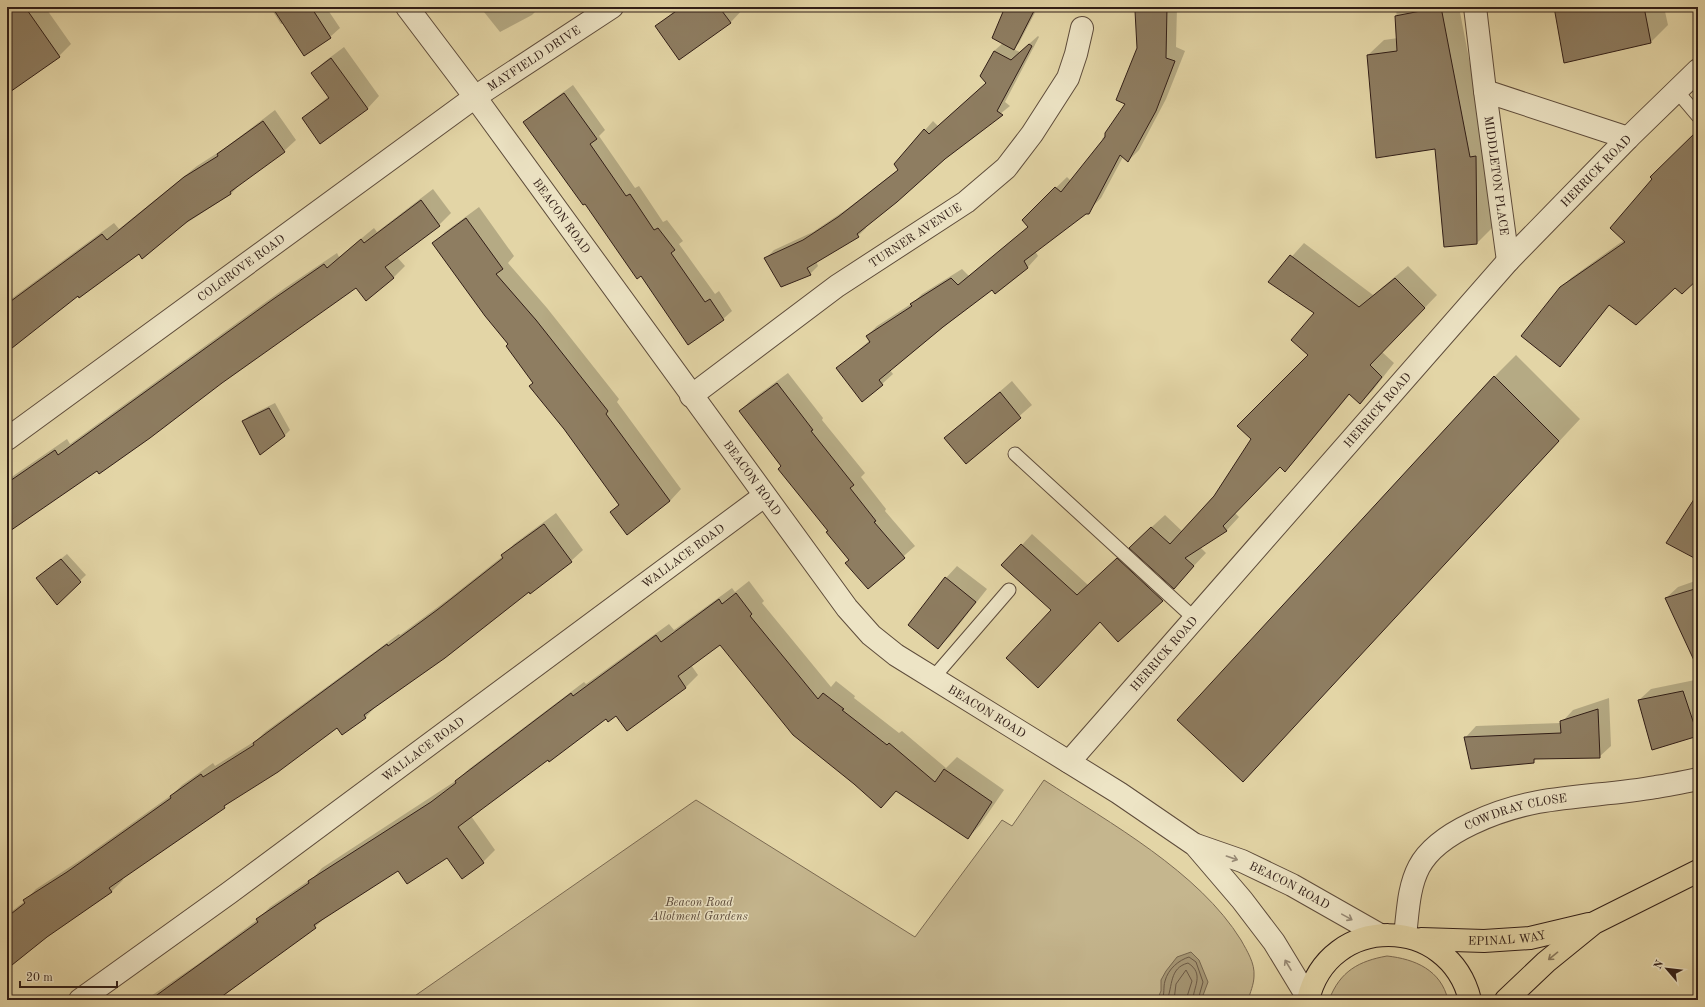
<svg xmlns="http://www.w3.org/2000/svg" width="1705" height="1007" font-family="'Old Standard TT',serif">
<style>
.green{fill:#c5b68e;stroke:#7b6a52}
.water{fill:#a69775;stroke:#77674f}
.shadow{fill:#0003}
.lines{fill:none;stroke-linecap:round;stroke-linejoin:round}
.shore{stroke:#6c5a46;stroke-width:1}
.building{fill:#8e7d61;stroke:#311e17}
.service-casing{stroke:#5e4c3b;stroke-width:15}
.minor-casing{stroke:#5e4c3b;stroke-width:24}
.tertiary-casing{stroke:#5e4c3b;stroke-width:24}
.primary-casing{stroke:#311e17;stroke-width:24}
.service{stroke:#ede4c5;stroke-width:13}
.minor{stroke:#ede4c5;stroke-width:22}
.tertiary{stroke:#ede4c5;stroke-width:22}
.primary{stroke:#e3d5a6;stroke-width:22}
.oneway{stroke:#988b77}
.oneway2{stroke:#8a7a5e}
.labels{text-anchor:middle;stroke-width:3;stroke-linejoin:round;paint-order:stroke}
.street-label{font-size:12px;fill:#311e17;stroke:#ede4c5}
.park-label{font-size:12px;font-style:italic;fill:#564435;stroke:#ede4c5}
</style>
<rect width="100%" height="100%" fill="#e3d5a6"/>
<filter id="stains"><feTurbulence type="fractalNoise" baseFrequency=".005" numOctaves="4"/><feColorMatrix values="0 0 0 0 .2 0 0 0 0 .09 0 0 0 0 .02 0 0 0 .5 -.17"/></filter>
<radialGradient id="worn" r=".72"><stop offset=".6" stop-color="#630" stop-opacity="0"/><stop offset="1" stop-color="#630" stop-opacity=".3"/></radialGradient>
<!-- green -->
<path class="green" d="M1044,780c66,43 155,92 197,160 6,11 14,23 13,36 0,8 -4,17 -6,24h-839l287,-200 219,137 87,-117 10,6z
M1387,956c28,3 54,14 61,44h-119c11,-29 30,-39 58,-44z"/>
<!-- water -->
<path class="water" d="M1191,952l8,8 9,22 -6,16 -2,2h-43l4,-9v-11l5,-9 11,-14z"/>
<!-- shadow -->
<path class="shadow" d="M7,7h38l26,37 -12,12 -25,18 -27,-40z
M270,7h56l14,21 -10,9 -25,17 -21,-31 -3,1z
M480,7h60l-8,8 -32,17z
M679,7h66l-15,16 -73,3z
M1007,7h31l-19,36 -6,6 7,3 18,-16 1,1 -34,65 5,4 -65,52 -80,68 1,2 -8,8 -42,25 2,5 -8,8 -44,-16 8,-8 39,-18 34,-23 52,-40 -4,-5 38,-43 5,5 49,-44 7,-31 9,-8z
M1136,7h41l-1,40 9,4 -19,48 -27,51 -11,11 -5,-4 -22,41 -11,11 -55,42 3,5 -10,11 -33,25 -3,-4 -102,82 3,4 -11,10 -44,-16 32,-28 -3,-4 10,-10 37,-24 8,-8 40,-25 7,7 60,-50 -6,-6 44,-43 4,4 33,-40 -2,-2 25,-36 11,-55z
M1396,7h63l26,135 6,-1 1,87 -15,15 -41,-95 -68,-93 16,-15 14,-2z
M1555,7h109l4,18 -17,17z
M344,47l35,49 -11,12 -47,35 -18,-25 26,-22 -17,-23 12,-11z
M573,85l32,45 -6,6 36,52 4,-2 24,36 4,-2 16,21 -4,3 36,50 4,-3 13,20 -9,8 -82,-45 -117,-152 9,-8z
M275,110l21,30 -12,11 -42,31 -11,12 -153,100 -71,53v-45l107,-79 5,6 78,-63 28,-18z
M1698,131v146l-23,10 -65,18 -51,60v-75l12,-12 53,-38z
M433,189l18,24 -12,12 -42,32 8,9 -12,12 -37,9 -338,237 -11,10v-52l6,-6 54,-37 3,5 215,-156 52,-35 2,4 35,-29 3,4z
M479,207l35,49 -6,7 39,45 72,91 -2,3 64,87 -11,12 -59,11 8,-8 -85,-121 -24,-39 -76,-101 11,-11z
M1304,243l69,52 35,-29 29,29 -55,57 12,11 -21,27 -13,13 -10,-9 -53,64 -12,12 -5,-4 -45,47 4,4 -12,13 -27,17 6,6 -44,47 -44,41 -18,-20 -48,-11 -30,-65 10,-11 56,51 40,-37 42,39 1,-2 -28,-50 22,-20 18,17 31,-36 95,-141 6,-43 -46,-30z
M1516,355l64,64 -337,361 251,-403z
M788,373l35,45 -1,2 43,53 -4,4 25,32 -1,2 30,35 -47,42 -39,-57 -89,-120 11,-11z
M1012,381l20,24 -66,58 -20,-25z
M275,403l15,27 -6,6 -41,-15 6,-5z
M556,513l27,37 -12,11 -41,31 -1,-1 -152,114 -11,12 -23,17 -6,-7 -215,151 1,2 -11,11 -105,71v-47l18,-14 11,-12 43,-28 94,-67 9,-9 31,-22 2,3 42,-26 8,-8 134,-98 1,1 50,-37 53,-42 11,-12z
M67,554l19,21 -29,28 -20,-25z
M957,566l30,23 -37,47 -12,12 8,-70z
M1698,580v45l-32,-27 12,-11z
M749,581l15,20 -2,2 69,84 5,-6 19,15 -1,2 45,35 3,-2 44,37 11,-11 47,33 -24,35 -12,13 -71,-48 -16,17 -161,-163 -29,21 7,10 -12,12 -59,43 -11,-15 -10,2 -135,99 24,34 -12,12 -36,-6 -49,13 -70,46 -13,12 -95,69 2,4h-77l53,-36 59,-44 13,-13 44,-30 8,-9 135,-88 12,-11 115,-87 2,2 83,-60 5,6 58,-42 3,4z
M1695,680l3,9v46l-46,14 -13,-49 12,-11z
M1609,698l2,48 -12,11 -62,1 -4,4 -68,-24 11,-12 85,-3 12,-13z"/>
<g class="lines">
<!-- shore -->
<path class="shore" d="M1162,1000c3,-7 1,-12 3,-19 3,-12 14,-21 24,-24l7,5 7,20 -5,18
M1167,1000c6,-14 2,-32 21,-37 17,11 5,24 5,37
M1174,1000l2,-16 10,-14 6,11 -6,19"/>
</g>
<!-- building -->
<path class="building" d="M7,7h18l35,50 -53,37z
M272,7h39l20,31 -27,18z
M682,7h37l12,16 -52,37 -24,-34z
M1005,7h31l-22,43 -22,-12z
M1157,7h10l-1,51 9,3 -19,50 -28,51 -8,-7 -31,59h-3l-62,47 4,7 -33,26 -3,-4 -49,37 -64,53 4,5 -21,17 -26,-34 34,-26 -4,-6 46,-30 -2,-2 41,-26 7,7 70,-58 -6,-7 33,-33 6,5 44,-55v-4l20,-29 -9,-4 21,-52 -2,-37z
M1441,7l29,150 6,-1 1,88 -33,3 -9,-98 -59,9 -9,-103 30,-4 -2,-35z
M1554,7h90l7,36 -87,20z
M1029,44l3,2 -35,65 6,4 -58,44 -48,43 -40,32 2,3 -52,31 4,7 -30,12 -17,-29 39,-18 35,-23 60,-47 -4,-6 30,-35 5,5 57,-51 -6,-7 14,-25 17,9z
M331,58l37,51 -48,35 -18,-26 27,-20 -18,-25z
M564,93l33,46 -7,5 36,52 4,-2 24,36 4,-2 17,22 -4,3 34,49 5,-3 14,21 -36,25 -47,-69 -4,3 -52,-75 -2,1 -60,-83z
M263,121l22,31 -55,40 1,2 -43,27 -46,38 -3,-5 -60,44 -1,-2 -71,56v-48l95,-70 5,6 77,-63 34,-21 -1,-2z
M1698,130v149l-16,15 -7,-6 -39,37 -27,-20 -49,62 -39,-31 39,-49 65,-45 -15,-14 42,-49 -2,-2z
M421,200l19,26 -55,41 9,11 -28,23 -10,-13 -134,95 -72,55 -51,36 -2,-3 -90,62v-50l48,-33 3,5 214,-155 52,-36 3,4 34,-29 3,4z
M466,218l37,51 -7,5 40,46 72,91 -2,3 64,87 -43,34 -17,-23 9,-7 -55,-76 -35,-43 4,-3 -27,-37 2,-2 -23,-28 -53,-73z
M1290,255l69,52 36,-29 30,30 -55,57 12,12 -22,27 -11,-10 -64,78 -5,-5 -57,59 4,5 -42,27 9,8 -20,23 -45,-41 22,-21 19,17 44,-48 37,-57 -14,-13 71,-71 -17,-15 23,-27 -46,-31z
M1494,376l65,65 -316,341 -66,-62z
M777,383l36,47 -2,1 43,54 -4,3 26,33 -2,1 31,36 -37,31 -23,-26 4,-3 -23,-28 2,-1 -50,-62 3,-3 -42,-55z
M1000,392l21,26 -55,46 -22,-26z
M269,408l16,28 -25,19 -18,-34z
M1698,493v67l-32,-17z
M544,524l28,38 -42,32 -1,-2 -84,66 -81,57 2,3 -24,17 -5,-7 -59,44 -54,34 1,2 -116,80 3,4 -65,45 -40,32v-52l18,-14 -2,-3 44,-28 104,-74 -1,-2 31,-22 2,3 51,-32 -1,-2 134,-99 1,2 49,-36 66,-52 -2,-3z
M1021,544l56,51 40,-37 46,43 -45,41 -18,-20 -62,66 -32,-30 45,-48 -50,-45z
M61,559l20,23 -24,23 -21,-27z
M945,577l31,25 -38,47 -30,-24z
M1698,588v81l-33,-71z
M736,593l16,21 -2,2 68,83 5,-6 21,16 -2,1 45,35 2,-2 46,39 9,-13 48,33 -24,37 -72,-48 -15,17 -27,-24 -61,-49 -73,-90 -42,31 8,12 -59,43 -11,-15 -8,6 -2,-3 -57,43 -1,-2 -90,67 26,36 -22,16 -15,-21 -40,26 -9,-13 -84,54 2,3 -99,72h-67l108,-78 -2,-3 53,-36 -1,-2 123,-79 25,-19 -1,-2 116,-88 2,3 83,-61 5,7 58,-43 3,5z
M1683,691l15,45 -46,14 -14,-50z
M1598,709l2,49 -66,1v4l-63,6 -7,-32 97,-4 -1,-12z"/>
<g class="lines">
<defs>
<path id="service" d="M1676,90l22,26
M1015,454l180,165
M933,678l76,-88"/>
<g id="minor">
<path id="s1" d="M1475,7l10,84 23,170"/>
<path d="M1485,91l143,47"/>
<path id="s2" d="M691,396l146,-110 129,-84 40,-34 26,-34 36,-56 8,-24 6,-26"/>
<path id="s3" d="M7,439l468,-342 137,-90"/>
<path id="s4" d="M1069,762l439,-501 120,-123 70,-68"/>
<path id="s5" d="M1405,935c3,-22 3,-47 14,-68 19,-36 82,-58 119,-65 39,-7 79,-8 118,-15 14,-2 28,-5 42,-8"/>
<path id="s6" d="M80,1000l149,-107 535,-397"/>
</g>
<g id="tertiary">
<path id="s7" d="M407,7l68,90 372,511 24,27 25,20 223,138 76,52 47,55 32,42 34,56"/>
<path id="s8" d="M1196,845l46,16 50,24 88,50"/>
</g>
<g id="primary">
<path id="s9" d="M1421,939l63,2 46,-3 59,-14"/>
<path d="M1308,1000c20,-87 141,-86 162,0"/>
<path d="M1506,1000l40,-38 48,-39 104,-52"/>
</g>
</defs>
<!-- service casing -->
<use href="#service" class="service-casing"/>
<!-- minor casing -->
<use href="#minor" class="minor-casing"/>
<!-- tertiary casing -->
<use href="#tertiary" class="tertiary-casing"/>
<!-- primary casing -->
<use href="#primary" class="primary-casing"/>
<!-- service -->
<use href="#service" class="service"/>
<!-- minor -->
<use href="#minor" class="minor"/>
<!-- tertiary -->
<use href="#tertiary" class="tertiary"/>
<!-- primary -->
<use href="#primary" class="primary"/>
</g>
<!-- one-way arrows -->
<defs><path id="oneway-shaft" d="M-6 0H5M1.5-3L5.5 0L1.5 3" fill="none" stroke-width="1.6" stroke-linecap="round" stroke-linejoin="round"/></defs>
<g class="oneway">
<use href="#oneway-shaft" transform="translate(1232 858) rotate(19)"/>
<use href="#oneway-shaft" transform="translate(1347 917) rotate(29)"/>
<use href="#oneway-shaft" transform="translate(1288 965) rotate(-121)"/>
</g>
<use class="oneway2" href="#oneway-shaft" transform="translate(1553 956) rotate(141)"/>
<g class="labels">
<!-- street labels -->
<g class="street-label">
<text dy="4" stroke="none"><textPath href="#s3" startOffset="650">MAYFIELD DRIVE</textPath></text>
<text dy="4" stroke="none"><textPath href="#s4" startOffset="792">HERRICK ROAD</textPath></text>
<text dy="4" stroke="none"><textPath href="#s1" startOffset="170">MIDDLETON PLACE</textPath></text>
<text dy="4" stroke="none"><textPath href="#s7" startOffset="260">BEACON ROAD</textPath></text>
<text dy="4" stroke="none"><textPath href="#s2" startOffset="276">TURNER AVENUE</textPath></text>
<text dy="4" stroke="none"><textPath href="#s3" startOffset="290">COLGROVE ROAD</textPath></text>
<text dy="4" stroke="none"><textPath href="#s4" startOffset="468">HERRICK ROAD</textPath></text>
<text dy="4" stroke="none"><textPath href="#s7" startOffset="584">BEACON ROAD</textPath></text>
<text dy="4" stroke="none"><textPath href="#s6" startOffset="749">WALLACE ROAD</textPath></text>
<text dy="4" stroke="none"><textPath href="#s4" startOffset="144">HERRICK ROAD</textPath></text>
<text dy="4" stroke="none"><textPath href="#s7" startOffset="920">BEACON ROAD</textPath></text>
<text dy="4" stroke="none"><textPath href="#s6" startOffset="425">WALLACE ROAD</textPath></text>
<text dy="4" stroke="none"><textPath href="#s5" startOffset="185">COWDRAY CLOSE</textPath></text>
<text dy="4" stroke="none"><textPath href="#s8" startOffset="102">BEACON ROAD</textPath></text>
<text dy="4" stroke="none"><textPath href="#s9" startOffset="86">EPINAL WAY</textPath></text>
</g>
<!-- park labels -->
<g class="park-label">
<text x="699" y="906">Beacon Road<tspan x="699" dy="14">Allotment Gardens</tspan></text>
</g>
</g>
<!-- margin -->
<rect width="1705" height="1007" fill="none" stroke="#e3d5a6" stroke-width="24"/>
<rect x="8" y="8" width="1689" height="991" fill="none" stroke="#311e17" stroke-width="2"/>
<rect x="12" y="12" width="1681" height="983" fill="none" stroke="#311e17"/>
<!-- north arrow -->
<g transform="translate(1667 969) rotate(298)" stroke="#ede4c5" stroke-width="3" paint-order="stroke">
<path d="M0-3L7 15L0 10L-7 15Z" fill="#311e17"/>
<text y="-6" font-size="11" font-weight="bold" text-anchor="middle" fill="#311e17">N</text>
</g>
<!-- scale -->
<path d="M20 981v6h97v-6" fill="none" stroke="#311e17" stroke-width="2"/>
<text x="26" y="981" font-size="12" fill="#311e17" stroke="#ede4c5" stroke-width="3" paint-order="stroke">20 m</text>
<rect width="100%" height="100%" filter="url(#stains)"/>
<rect width="100%" height="100%" fill="url(#worn)"/>
</svg>
